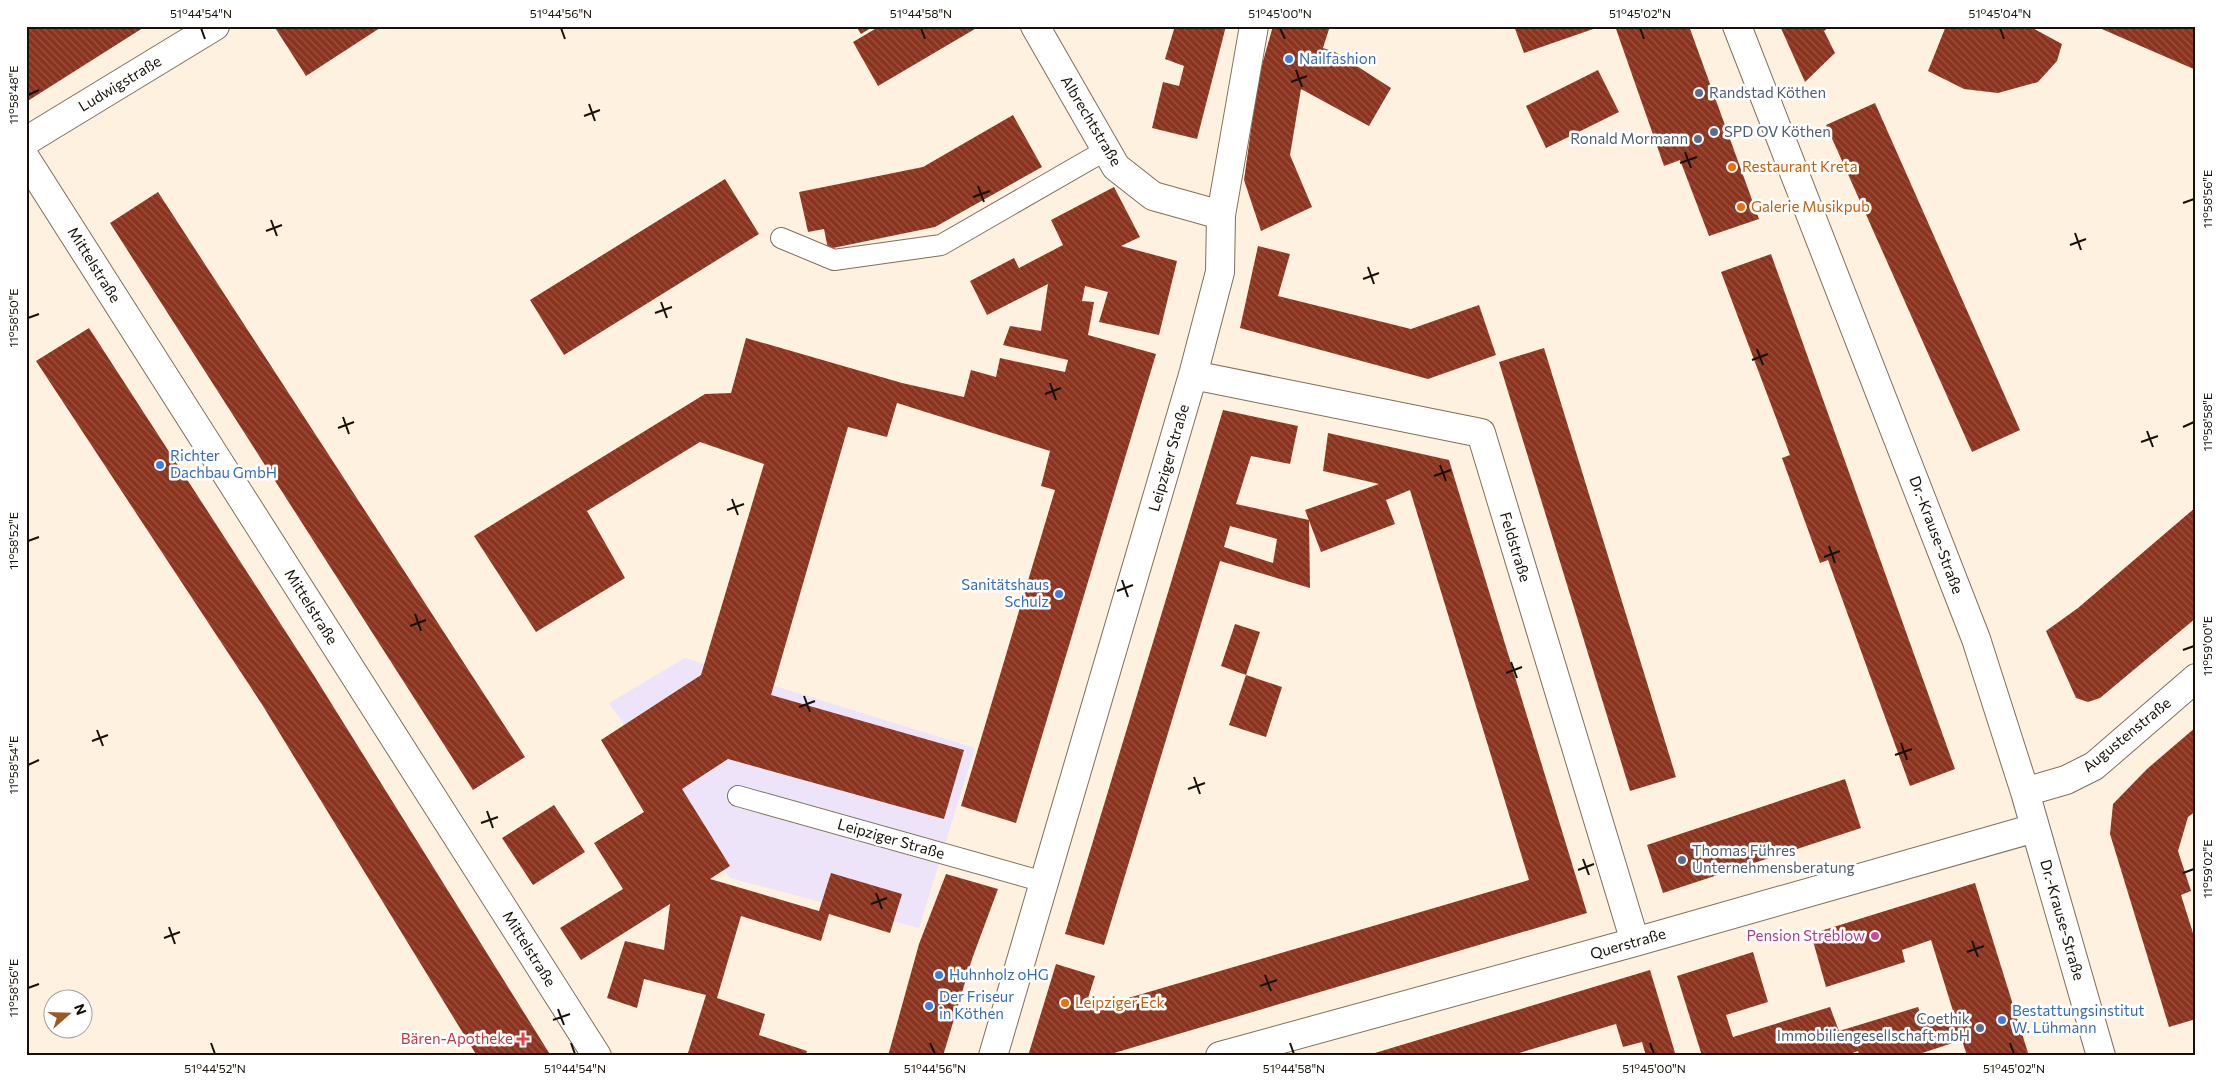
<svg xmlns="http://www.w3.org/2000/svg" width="2222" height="1082" font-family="Commissioner,sans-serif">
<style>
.commercial{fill:#eee4f9}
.building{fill:url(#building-back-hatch);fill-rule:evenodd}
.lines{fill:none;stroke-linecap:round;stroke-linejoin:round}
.service-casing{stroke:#7f705c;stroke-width:22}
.minor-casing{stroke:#7f705c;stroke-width:30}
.service{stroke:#fff;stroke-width:20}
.minor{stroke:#fff;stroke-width:28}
.ticks{fill:none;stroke:#171109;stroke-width:2}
.shop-dot{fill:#3f7fe0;stroke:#fff;stroke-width:2}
.service-dot{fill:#5c6f8a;stroke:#fff;stroke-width:2}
.food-dot{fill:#e8710a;stroke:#fff;stroke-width:2}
.hotel-dot{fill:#d1479c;stroke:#fff;stroke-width:2}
.health-dot{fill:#e0444e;stroke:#fff;stroke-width:2}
.labels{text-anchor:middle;stroke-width:5;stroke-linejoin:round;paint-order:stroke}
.shop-label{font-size:15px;fill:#366cbe;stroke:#fff;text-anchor:start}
.street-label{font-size:15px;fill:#171109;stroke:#fff}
.service-label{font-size:15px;fill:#4e5e75;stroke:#fff;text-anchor:start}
.food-label{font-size:15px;fill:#c56008;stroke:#fff;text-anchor:start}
.hotel-label{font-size:15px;fill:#b23c85;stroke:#fff;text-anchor:end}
.health-label{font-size:15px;fill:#be3a42;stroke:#fff;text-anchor:end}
.neatline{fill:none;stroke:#171109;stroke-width:2}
.ticks-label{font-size:12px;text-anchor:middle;fill:#171109}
</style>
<defs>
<pattern id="building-back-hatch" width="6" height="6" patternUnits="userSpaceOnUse" patternTransform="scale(1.25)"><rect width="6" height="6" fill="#8c331e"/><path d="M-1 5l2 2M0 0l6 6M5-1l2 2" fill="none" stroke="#975444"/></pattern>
</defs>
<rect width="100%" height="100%" fill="#fff1df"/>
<!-- commercial -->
<path class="commercial" d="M685,658l290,90 -56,180 -189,-50 -121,-175z"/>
<!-- building -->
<path class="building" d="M26,26h120l-120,76z
M274,26h109l-77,50z
M856,26h18l-13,8z
M880,26h100l-102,60 -25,-44z
M1175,26h51l-29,113 -45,-11 11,-46 16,4 5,-20 -19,-7z
M1273,26h57l-7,22 12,4 56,36 -22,38 -68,-37 -11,66 22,52 -51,24 -17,-51 14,-101z
M1514,26h85v1l-75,26z
M1615,26h74l70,193 -50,17 -29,-76 -16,6z
M1780,26h50l-6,5 11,22 -30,29z
M1946,26h83l33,18 -5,17 -19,21 -40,11 -34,-4 -36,-18z
M2095,26h101v44l-53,-23z
M1598,70l21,42 -73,36 -20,-42z
M1875,103l145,327 -48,22 -146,-327z
M1013,115l29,52 -107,60 -107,22 -4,-20 -16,3 -9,-40 124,-25z
M725,179l34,55 -195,121 -34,-55z
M1114,187l26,50 -19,9 56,15 -18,74 -60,-13 9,-30 -23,-6 -3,15 12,1 -6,33 68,19 -140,469 -55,-17 94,-316 -14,-4 9,-35 -153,-48 -10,34 -39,-10 -77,268 193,55 -20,69 -216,-60 -46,30 48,77 -20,13 109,32 12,-38 71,21 -12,39 -61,-19 -8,27 -80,-25 -24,82 48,16 -6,21 48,16 -2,5h-109l-8,-3 18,-58 -62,-16 -7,29 -30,-10 18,-57 39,9 6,-46 -89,56 -21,-32 63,-39 -29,-46 50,-31 -43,-72 100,-65 63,-211 -64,-22 -113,69 38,67 -89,54 -62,-96 231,-142 26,-1 15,-55 156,45 62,14 7,-27 25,7 4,-19 65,14 3,-12 -65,-15 7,-19 31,5 7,-47 -61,31 -17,-34 44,-23 5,10 44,-23 -12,-25z
M158,192l367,565 -52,33 -363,-567z
M1258,246l32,8 -12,42 133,33 68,-24 17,50 -68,24 -188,-51z
M1771,254l184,515 -45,17 -82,-226 -8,3 -38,-105 8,-3 -69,-183z
M89,328l224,346 238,382h-74l-214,-350 -227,-345z
M1544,348l132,429 -46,14 -131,-429z
M1223,410l75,16 -8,38 -39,-8 -15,48 73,16 1,68 -90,-27 -116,384 -39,-11zM1230,526l47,13 -4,24 -49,-16z
M1328,433l121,27 138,453 -483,143h-76l28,-92 39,12 -11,35 445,-131 -119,-390 -24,10 9,24 -74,28 -16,-42 74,-26 -56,-13z
M2196,507v111l-96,80 -12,4 -12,-4 -30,-67 32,-23z
M1235,624l25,8 -14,43 -25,-9z
M1246,675l36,12 -16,50 -37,-12z
M2196,727v84l-8,6 -10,34 13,40 -10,4 12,38 3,-1v87l-27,8 -59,-193 3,-30 34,-35z
M1845,779l16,49 -198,65 -16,-48z
M554,805l31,47 -52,33 -31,-47z
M946,874l52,15 -26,70 -29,97h-55l31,-112z
M1975,883l54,173h-62l-5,-16 -49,16h-53l-2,-5 -14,5h-142l-25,-80 76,-24 15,50 -42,13 7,22 97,-30 9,24 79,-24 5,14 30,-10 -22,-71 -29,10 3,12 -79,25 -15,-53z
M1650,970l26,86h-30l-4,-14 -19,5 -7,-23 -107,32h-144z"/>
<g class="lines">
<defs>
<path id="service" d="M781,238l53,22 107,-15 165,-95
M738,796l306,86"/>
<path id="minor" d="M1035,26l81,141 37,29 68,19
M1737,26l239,613 49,153 76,264
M26,141l189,-115
M26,159l571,897
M1193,375l288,58 154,509
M2025,792l41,-12 28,-14 102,-88
M993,1056l200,-681 27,-103 1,-57 33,-189
M1220,1056l415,-114 400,-114"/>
</defs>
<!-- service casing -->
<use href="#service" class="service-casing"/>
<!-- minor casing -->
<use href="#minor" class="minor-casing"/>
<!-- service -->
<use href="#service" class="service"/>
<!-- minor -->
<use href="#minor" class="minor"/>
</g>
<!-- ticks -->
<path class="ticks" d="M201,28l4,11M561,28l4,11M921,28l4,11M1280,28l5,11M1640,28l4,11M2000,28l4,11M1296,70l6,17M1291,82l16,-6M28,95l11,-5M589,104l6,17M584,116l16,-6M1685,152l6,16M1680,163l17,-6M978,186l6,16M973,197l17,-6M2183,203l11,-4M271,220l6,16M266,231l16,-6M2075,233l6,17M2070,245l16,-6M1368,267l6,17M1363,279l16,-6M661,302l6,16M655,313l17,-6M28,318l11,-4M1757,349l6,16M1752,360l16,-6M1050,383l6,17M1045,394l16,-6M343,417l6,17M2183,427l11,-5M338,428l16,-6M2147,431l6,16M2141,442l17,-6M1440,465l6,16M1434,476l17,-6M732,499l6,16M727,510l17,-6M28,541l11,-4M1829,546l6,17M1824,557l16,-6M1122,580l6,17M1117,591l16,-6M415,614l6,17M410,626l16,-6M2183,650l11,-4M1511,662l6,16M1506,673l16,-6M804,696l6,16M799,707l16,-6M97,730l6,16M92,741l16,-6M1901,743l6,17M1895,755l17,-6M28,765l11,-5M1194,777l6,17M1188,789l17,-6M487,811l6,17M481,823l17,-6M1583,859l6,16M1578,870l16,-6M2183,873l11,-4M876,893l6,16M871,904l16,-6M169,927l6,17M164,938l16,-6M1972,941l6,16M1967,952l17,-6M1265,975l6,16M1260,986l17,-6M28,988l11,-4M558,1009l6,16M553,1020l17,-6M211,1043l4,11M571,1043l4,11M930,1043l5,11M1290,1043l4,11M1650,1043l4,11M2010,1043l4,11"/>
<!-- markers -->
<g class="shop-dot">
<circle cx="1289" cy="59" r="5"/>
<circle cx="160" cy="465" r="5"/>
<circle cx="1059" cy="594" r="5"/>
<circle cx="939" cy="975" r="5"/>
<circle cx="929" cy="1006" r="5"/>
<circle cx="2002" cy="1020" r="5"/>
</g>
<g class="service-dot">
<circle cx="1699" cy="93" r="5"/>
<circle cx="1714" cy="132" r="5"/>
<circle cx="1698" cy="139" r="5"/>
<circle cx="1682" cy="860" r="5"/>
<circle cx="1980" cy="1028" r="5"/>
</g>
<g class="food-dot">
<circle cx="1732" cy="167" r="5"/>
<circle cx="1741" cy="207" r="5"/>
<circle cx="1065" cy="1003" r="5"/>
</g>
<circle class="hotel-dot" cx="1875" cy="936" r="5"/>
<path class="health-dot" d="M520.5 1031.5h5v5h5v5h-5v5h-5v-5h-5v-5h5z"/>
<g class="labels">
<!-- shop labels -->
<g class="shop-label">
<text x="1299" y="64">Nailfashion</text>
<text x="170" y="461">Richter<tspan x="170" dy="17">Dachbau GmbH</tspan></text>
<text x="1049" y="590" text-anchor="end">Sanitätshaus<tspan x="1049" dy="17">Schulz</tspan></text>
<text x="949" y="980">Huhnholz oHG</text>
<text x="939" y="1002">Der Friseur<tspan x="939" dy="17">in Köthen</tspan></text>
<text x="2012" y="1016">Bestattungsinstitut<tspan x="2012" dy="17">W. Lühmann</tspan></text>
</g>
<!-- street labels -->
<g class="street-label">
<text transform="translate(120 84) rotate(-31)" y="5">Ludwigstraße</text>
<text transform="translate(1091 121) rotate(59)" y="5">Albrechtstraße</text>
<text transform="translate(94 265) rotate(58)" y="5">Mittelstraße</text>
<text transform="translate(1169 458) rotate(-74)" y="5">Leipziger Straße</text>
<text transform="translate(1936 535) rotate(69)" y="5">Dr.-Krause-Straße</text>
<text transform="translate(1515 547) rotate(73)" y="5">Feldstraße</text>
<text transform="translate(311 607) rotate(58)" y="5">Mittelstraße</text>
<text transform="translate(2127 735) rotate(-39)" y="5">Augustenstraße</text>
<text transform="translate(891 839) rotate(16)" y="5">Leipziger Straße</text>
<text transform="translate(2062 920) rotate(74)" y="5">Dr.-Krause-Straße</text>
<text transform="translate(1628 944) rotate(-16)" y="5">Querstraße</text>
<text transform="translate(529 949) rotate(58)" y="5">Mittelstraße</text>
</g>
<!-- service labels -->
<g class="service-label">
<text x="1709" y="98">Randstad Köthen</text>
<text x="1724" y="137">SPD OV Köthen</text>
<text x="1688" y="144" text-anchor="end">Ronald Mormann</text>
<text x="1692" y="856">Thomas Führes<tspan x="1692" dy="17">Unternehmensberatung</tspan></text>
<text x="1970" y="1024" text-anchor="end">Coethik<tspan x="1970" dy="17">Immobiliengesellschaft mbH</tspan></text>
</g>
<!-- food labels -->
<g class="food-label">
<text x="1742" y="172">Restaurant Kreta</text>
<text x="1751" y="212">Galerie Musikpub</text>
<text x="1075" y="1008">Leipziger Eck</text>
</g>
<!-- hotel labels -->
<g class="hotel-label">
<text x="1865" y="941">Pension Streblow</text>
</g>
<!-- health labels -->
<g class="health-label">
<text x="513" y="1044">Bären-Apotheke</text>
</g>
</g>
<!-- border -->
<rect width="2222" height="1082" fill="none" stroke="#ffffff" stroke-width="55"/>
<!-- north arrow -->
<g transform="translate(68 1014) rotate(70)"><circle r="24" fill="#ffffff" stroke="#a2a09d"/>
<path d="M0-4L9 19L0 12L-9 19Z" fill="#9b5a25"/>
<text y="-8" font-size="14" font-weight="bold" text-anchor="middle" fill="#171109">N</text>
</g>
<rect x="28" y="28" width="2166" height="1026" class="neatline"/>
<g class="ticks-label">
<text x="201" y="18">51°44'54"N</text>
<text x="561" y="18">51°44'56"N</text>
<text x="921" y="18">51°44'58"N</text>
<text x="1280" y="18">51°45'00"N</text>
<text x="1640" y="18">51°45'02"N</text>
<text x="2000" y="18">51°45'04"N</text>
<text transform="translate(14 95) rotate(-90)" y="4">11°58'48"E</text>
<text transform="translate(2208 199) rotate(-90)" y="4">11°58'56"E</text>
<text transform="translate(14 318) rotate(-90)" y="4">11°58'50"E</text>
<text transform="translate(2208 422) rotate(-90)" y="4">11°58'58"E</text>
<text transform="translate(14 541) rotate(-90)" y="4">11°58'52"E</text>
<text transform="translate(2208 646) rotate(-90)" y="4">11°59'00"E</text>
<text transform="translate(14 765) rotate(-90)" y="4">11°58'54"E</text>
<text transform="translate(2208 869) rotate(-90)" y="4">11°59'02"E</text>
<text transform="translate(14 988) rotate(-90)" y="4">11°58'56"E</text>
<text x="215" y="1073">51°44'52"N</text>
<text x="575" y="1073">51°44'54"N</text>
<text x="935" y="1073">51°44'56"N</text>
<text x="1294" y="1073">51°44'58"N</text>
<text x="1654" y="1073">51°45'00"N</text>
<text x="2014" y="1073">51°45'02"N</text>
</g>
</svg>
